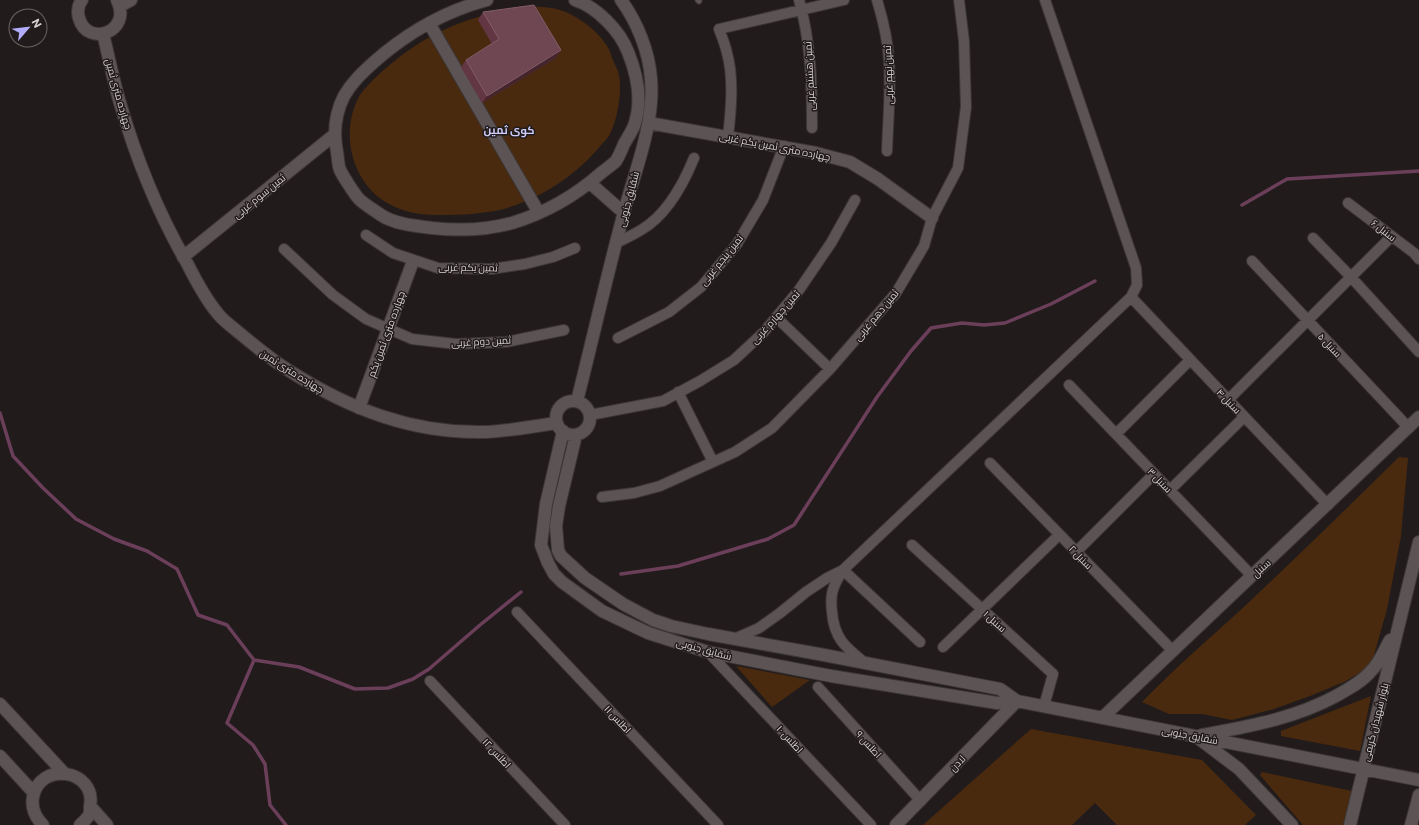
<svg xmlns="http://www.w3.org/2000/svg" width="1419" height="825" font-family="Commissioner,Cairo,sans-serif">
<style>
.green{fill:#492a0f}
.lines{fill:none;stroke-linecap:round;stroke-linejoin:round}
.stream{stroke:#6b3f5a;stroke-width:3.5}
.lane-casing{stroke:#3c3737;stroke-width:7}
.street-casing{stroke:#3c3737;stroke-width:12}
.secondary-casing{stroke:#3c3737;stroke-width:14}
.lane{stroke:#5c5454;stroke-width:5}
.street{stroke:#5c5454;stroke-width:10}
.secondary{stroke:#5c5454;stroke-width:12}
.wall{fill:#633644}
.shaded-wall{fill:#44242d}
.building{fill:#6f4753;stroke:#805c67}
.labels{text-anchor:middle;stroke-width:3;stroke-linejoin:round;paint-order:stroke}
.street-label{font-size:10px;fill:#d7d2d2;stroke:#221b1b}
.neighbourhood-label{font-size:11px;font-weight:bold;fill:#cfcefa;stroke:#221b1b}
</style>
<rect width="100%" height="100%" fill="#221b1b"/>
<!-- green -->
<path class="green" d="M530,6c10,1 21,1 30,4 17,5 38,21 47,36 3,4 4,10 6,14 2,5 5,10 6,15 3,16 -1,43 -9,59 -2,4 -6,8 -9,11 -25,31 -60,53 -97,64 -21,5 -43,6 -64,6 -18,0 -35,-2 -51,-11 -38,-20 -50,-73 -29,-109 7,-10 17,-19 26,-27 44,-38 88,-54 144,-62z
M1399,457l9,1 -7,78 -14,73 -16,57 -27,16 -34,14 -36,13 -42,11 -30,-6h-33l-27,-12c33,-34 69,-65 104,-97 52,-49 102,-98 153,-148z
M736,666l74,14 -38,27z
M1371,696l-11,55 -79,-15v-5z
M1031,729l171,31 54,55 -11,10h-128l-22,-22 -23,22h-149z
M1262,772l90,19 -8,34h-41l-43,-50z"/>
<g class="lines">
<!-- stream -->
<path class="stream" d="M1242,205l45,-26 132,-8
M0,413l13,43 30,32 33,31 38,20 33,12 30,18 21,46 29,10 27,35 -27,63 26,22 12,19 5,41 16,20
M621,574l57,-8 90,-27 26,-14 83,-128 34,-46 20,-23 31,-5 22,2 21,-2 46,-19 44,-23
M254,660l45,7 56,22 33,-1 25,-9 16,-10 51,-44 41,-33"/>
<defs>
<path id="lane" d="M698,0l1,1"/>
<path id="street" d="M799,0c12,42 13,85 13,128
M877,0c6,20 11,40 12,61 2,30 -1,60 -2,90
M728,137c3,-26 6,-59 -1,-84 -2,-9 -5,-16 -8,-24l125,-29
M1348,203l66,50 5,6
M366,235l27,18 45,15 53,1 34,-5 28,-7 22,-9
M1313,238l38,39 68,75
M616,243c8,-4 17,-8 25,-13 26,-15 42,-45 53,-72
M284,249l49,46 33,24 46,20 44,5 50,-2 58,-12
M1252,261l157,167
M1131,297l197,208
M776,317l54,52
M618,338l51,-26 32,-25 36,-43 26,-44 21,-54
M1069,385l183,191
M678,392l35,70
M1228,400l164,-164
M590,415l73,-14 37,-20 34,-21 29,-27 36,-43 32,-47 24,-43
M1116,434l74,-74
M990,463l183,188
M1170,490l74,-73
M602,497l32,-4 26,-7 75,-34 37,-24 58,-59 66,-76 28,-47 8,-28 26,-50 8,-61 -2,-66 -5,-41
M912,545l141,129 -9,32
M1076,552l78,-78
M843,570c-3,5 -7,11 -9,17 -3,7 -3,17 -2,25 2,26 13,35 33,51
M843,570l77,72
M517,612l201,213
M734,639l25,-11 21,-15 26,-21 21,-14 16,-8 288,-273 6,-12 -1,-17 -91,-268
M943,647l116,-112
M708,652l163,173
M430,681l135,144
M818,687l103,114"/>
<path id="secondary" d="M82,0c-4,5 -5,11 -3,18 8,30 54,14 38,-18
M487,0c-42,11 -80,33 -113,62 -11,10 -22,20 -30,34 -9,18 -11,36 -7,56 1,5 1,13 3,18 3,6 15,25 19,29 6,6 15,11 22,16 13,9 35,11 51,13 27,3 54,2 80,-5 33,-10 63,-27 89,-50 5,-4 11,-8 15,-12 3,-5 6,-12 8,-17 4,-7 9,-14 11,-21 7,-23 2,-49 -7,-71 -8,-21 -31,-45 -53,-52
M120,6l11,-6
M429,23l110,190
M103,34c6,23 10,46 17,69 16,55 38,110 67,160 9,18 19,37 32,52 5,6 12,11 18,16 17,14 32,27 51,39 61,39 125,64 198,62 24,-1 48,-6 71,-9
M649,123l167,30 34,9 28,17 54,39
M590,183l34,30
M183,257l151,-122
M577,401c16,-63 30,-126 47,-189 11,-41 31,-90 27,-133 -2,-28 -14,-57 -30,-79
M556 418a17 17 0 1 1 34 0a17 17 0 1 1-34 0Z
M359,408l54,-147
M563,431l-17,73 -5,41 7,18 6,11 8,8 40,29 46,22 60,19 123,24 166,27 20,-2 402,79
M576,435l-17,71 -3,20 2,24 3,6 24,22 38,26 30,16 18,6 37,8 116,21 176,34 17,12
M0,704l64,69
M1102,718l317,-301
M1202,735c48,-9 91,-16 134,-39 12,-7 26,-14 35,-25 9,-8 13,-21 19,-31
M1198,738l41,31 53,56
M0,756l34,37
M90,806l17,19
M43,825c-8,-8 -12,-17 -10,-28 7,-37 64,-27 57,9 0,3 0,7 -1,9 -2,4 -6,7 -9,10
M896,825l121,-124
M1350,825l69,-283
M1411,825l8,-30"/>
</defs>
<!-- lane casing -->
<use href="#lane" class="lane-casing"/>
<!-- street casing -->
<use href="#street" class="street-casing"/>
<!-- secondary casing -->
<use href="#secondary" class="secondary-casing"/>
<!-- lane -->
<use href="#lane" class="lane"/>
<!-- street -->
<use href="#street" class="street"/>
<!-- secondary -->
<use href="#secondary" class="secondary"/>
</g>
<!-- wall -->
<path class="wall" d="M483,12l78,38 -5,8 -74,45 -21,-36 5,-7 26,-16 -14,-24z"/>
<!-- shaded-wall -->
<path class="shaded-wall" d="M561,50l-5,8 -74,45 5,-7z"/>
<!-- building -->
<path class="building" d="M534,5l27,45 -74,46 -21,-36 33,-21 -16,-27z"/>
<g class="labels">
<!-- street labels -->
<g class="street-label">
<text transform="translate(888 75) rotate(-92)" y="4">ثمین نهم غربی</text>
<text transform="translate(809 76) rotate(-93)" y="4">ثمین هشتم غربی</text>
<text transform="translate(119 94) rotate(74)" y="4">چهارده متری ثمین</text>
<text transform="translate(775 146) rotate(11)" y="4">چهارده متری ثمین یکم غربی</text>
<text transform="translate(259 196) rotate(-39)" y="4">ثمین سوم غربی</text>
<text transform="translate(628 199) rotate(-75)" y="4">شقایق جنوبی</text>
<text transform="translate(1384 230) rotate(38)" y="4">سنبل ۶</text>
<text transform="translate(721 260) rotate(-51)" y="4">ثمین پنجم غربی</text>
<text transform="translate(468 267) rotate(1)" y="4">ثمین یکم غربی</text>
<text transform="translate(876 315) rotate(-50)" y="4">ثمین دهم غربی</text>
<text transform="translate(775 317) rotate(-48)" y="4">ثمین چهارم غربی</text>
<text transform="translate(386 334) rotate(-70)" y="4">چهارده متری ثمین یکم</text>
<text transform="translate(481 341) rotate(-3)" y="4">ثمین دوم غربی</text>
<text transform="translate(1330 345) rotate(47)" y="4">سنبل ۵</text>
<text transform="translate(292 371) rotate(32)" y="4">چهارده متری ثمین</text>
<text transform="translate(1229 401) rotate(46)" y="4">سنبل ۴</text>
<text transform="translate(1160 480) rotate(46)" y="4">سنبل ۳</text>
<text transform="translate(1081 557) rotate(46)" y="4">سنبل ۲</text>
<text transform="translate(1261 568) rotate(-43)" y="4">سنبل</text>
<text transform="translate(995 621) rotate(42)" y="4">سنبل ۱</text>
<text transform="translate(704 649) rotate(15)" y="4">شقایق جنوبی</text>
<text transform="translate(618 719) rotate(47)" y="4">اطلس ۱۱</text>
<text transform="translate(1375 722) rotate(-76)" y="4">بلوار شهیدان کریمی</text>
<text transform="translate(1190 735) rotate(11)" y="4">شقایق جنوبی</text>
<text transform="translate(790 739) rotate(47)" y="4">اطلس ۱۰</text>
<text transform="translate(869 744) rotate(48)" y="4">اطلس ۹</text>
<text transform="translate(497 753) rotate(47)" y="4">اطلس ۱۲</text>
<text transform="translate(957 763) rotate(-46)" y="4">لادن</text>
</g>
<!-- neighbourhood labels -->
<g class="neighbourhood-label">
<text x="509" y="134">کوی ثمین</text>
</g>
</g>
<!-- north arrow -->
<g transform="translate(28 28) rotate(62)"><circle r="19" fill="#221b1b" stroke="#6a6464"/>
<path d="M0-3L7 15L0 10L-7 15Z" fill="#b1adfa"/>
<text y="-6" font-size="11" font-weight="bold" text-anchor="middle" fill="#d7d2d2">N</text>
</g>
</svg>
